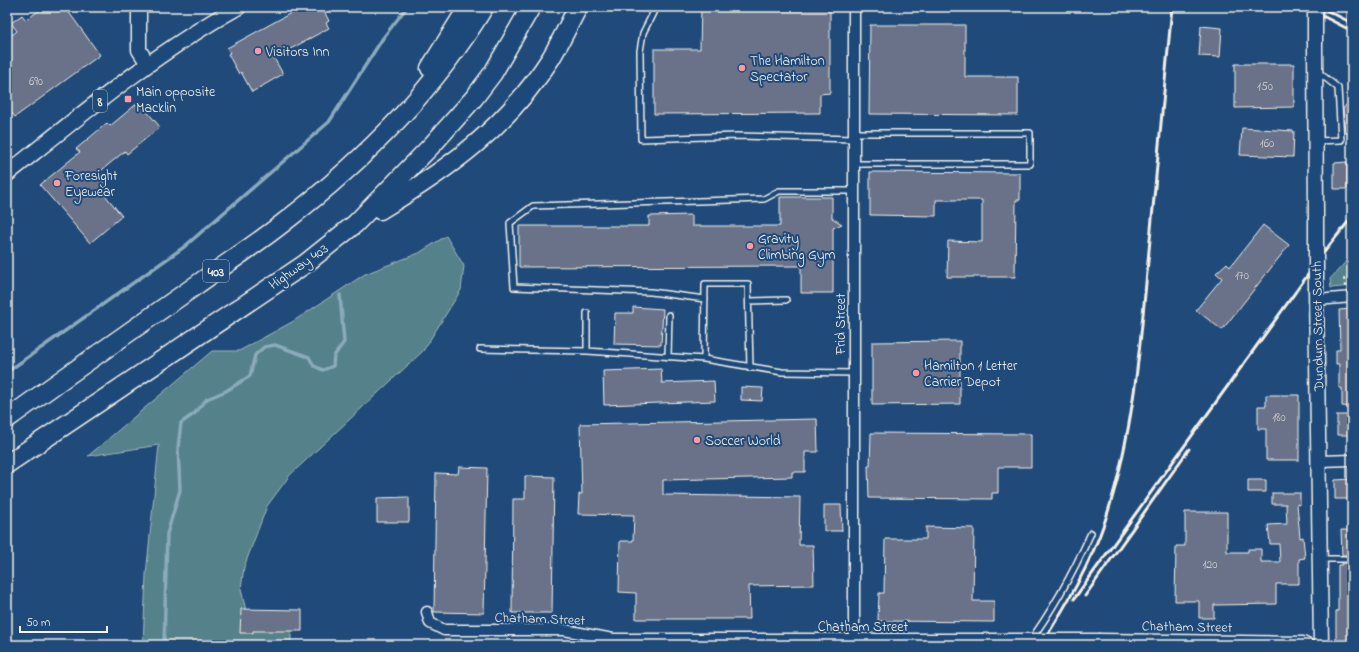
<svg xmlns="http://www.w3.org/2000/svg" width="1359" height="652" font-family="'Indie Flower',sans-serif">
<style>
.green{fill:#55818a;stroke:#a4b9b9}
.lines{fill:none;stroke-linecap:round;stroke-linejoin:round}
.stream{stroke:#8aabbb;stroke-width:3.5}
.building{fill:#697289;stroke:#f4f1e8}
.lane-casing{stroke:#f4f1e8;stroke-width:8}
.street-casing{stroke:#f4f1e8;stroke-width:13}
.secondary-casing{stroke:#f4f1e8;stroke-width:17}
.primary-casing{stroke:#f4f1e8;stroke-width:18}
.highway-casing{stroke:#f4f1e8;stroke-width:21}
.path{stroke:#f4f1e8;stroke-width:2;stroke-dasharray:3 3;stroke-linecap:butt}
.lane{stroke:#1f4a7a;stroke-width:5}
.street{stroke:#1f4a7a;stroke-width:10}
.secondary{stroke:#1f4a7a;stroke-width:14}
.primary{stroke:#1f4a7a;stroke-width:15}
.highway{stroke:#1f4a7a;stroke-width:18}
.rail{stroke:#f4f1e8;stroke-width:3}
.street-bridge-casing{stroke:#f4f1e8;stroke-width:13;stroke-linecap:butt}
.secondary-bridge-casing{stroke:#f4f1e8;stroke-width:17;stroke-linecap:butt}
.street-bridge{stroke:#1f4a7a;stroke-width:10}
.secondary-bridge{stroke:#1f4a7a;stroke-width:14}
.poi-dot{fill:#ff9aa2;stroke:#1f4a7a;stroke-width:1.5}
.labels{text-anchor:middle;stroke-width:4;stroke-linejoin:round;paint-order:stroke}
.number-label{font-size:12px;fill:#d1d1d0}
.shield{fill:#1f4a7a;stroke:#b4bfc7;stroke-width:1}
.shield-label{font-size:13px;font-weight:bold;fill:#f4f1e8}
.poi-label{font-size:14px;fill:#f4f1e8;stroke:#1f4a7a;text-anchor:start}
.street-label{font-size:14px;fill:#f4f1e8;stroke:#1f4a7a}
</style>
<rect width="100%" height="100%" fill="#1f4a7a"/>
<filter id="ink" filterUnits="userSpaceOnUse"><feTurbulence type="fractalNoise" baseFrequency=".025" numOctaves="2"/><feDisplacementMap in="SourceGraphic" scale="8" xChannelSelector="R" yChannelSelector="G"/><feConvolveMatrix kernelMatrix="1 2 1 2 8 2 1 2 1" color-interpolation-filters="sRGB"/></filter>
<g filter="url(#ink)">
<!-- green -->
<path class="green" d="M446,236l18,30 -3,24 -38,61 -133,124 -23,31 -23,61 -3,22 8,35 42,2v19h-148l3,-70 13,-130 -71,11 124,-105h27l53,-29 73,-48 54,-21z
M1352,255v31l-21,2 -1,-9z"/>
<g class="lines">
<!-- stream -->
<path class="stream" d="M7,372l177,-125 145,-125 54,-84 24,-31
M164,645l3,-111 13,-44 -2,-42 3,-25 14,-10 12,-14 19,-8 24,-15 5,-21 9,-8 11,-2 34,12 5,9 9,4 10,-4 1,-10 10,-14 -4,-47"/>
</g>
<!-- building -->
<path class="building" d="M44,7h21l35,48 -85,62 -8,-10v-68l10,-8 -6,-8 11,-8 4,5z
M302,7h20l7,14 -3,2 3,5 -55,30 9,16 -31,18 -11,-20 -2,2 -11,-20 2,-1 -3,-5z
M701,7h129v86l-10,1v19l-166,1v-65h46z
M870,25h95v52h53v38l-149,-1z
M1201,26l21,2 -2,29 -21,-1z
M1235,64h59v43l-59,1z
M1352,97v40l-7,-5 -2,-23z
M139,102l21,25 -33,27 -2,-3 -28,23 10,12 -6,4 21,26 -32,27 -50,-58 40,-33 -4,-3 31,-26 3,3z
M1242,128l52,3 -1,26 -53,-2z
M1347,162v27h-13v-26z
M870,172l150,1v27h-4l-1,77h-68l1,-36 34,1v-42h-46v16l-66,-1z
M780,197h52v21l10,6 -9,4v65h-32v-27l-282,1v-41h130v-10l43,-1v11h88z
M1263,225l26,20 -67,85 -26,-20 26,-32 -6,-5 11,-10 3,4z
M633,307l30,2 -2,36 -47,-1 1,-31h18z
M1352,309v98l-10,-1v-18h-3v-24h-3v-14h4l-1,-40z
M960,341v63l-88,1v-63z
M661,369l1,14 52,-2 1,20 -111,4 -1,-34z
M741,387l22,1 -1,13 -21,-1z
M1266,395h33v65h-33v-31h-8v-23h8z
M1337,415h13v20h-13z
M817,419l1,33h-13v20h-13v5l-129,3v15l137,2 -1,48h14l1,40 -65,1 1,33h-114v-26l-17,-1 1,-51h13l1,-26 -56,-1 1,-20h3l-2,-70z
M871,433l160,1v33h-33v26h-6v6l-123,-1 -1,-32h2z
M459,467l28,1 -3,145 -50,-1 2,-139 22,1z
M525,476l29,1 -2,136h-40l1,-114h12z
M1352,479v20h-17v-19z
M1248,480h18v12h-18z
M1272,493h28v12l-3,-1 3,34 3,-1 2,21 -6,1v25h-23v20l-62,1v13h-15v-17h-24l1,-55h9v-34h42v40h21v-3h13v13h19l-1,-18h-9l-2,-19 19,-1 -1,-20h-14z
M409,497v25h-32v-24z
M824,505h17l1,26h-18z
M926,527l48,1 -1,73h21v21l-116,-1 1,-28h5l1,-54h41z
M1341,530h11v25h-10z
M1342,563h10v82h-16v-34h2v-46h4z
M241,609l61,1v21h-49v2h-13z"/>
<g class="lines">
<defs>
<path id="lane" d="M656,7l-13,26 -3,18 1,88 97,-3 116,3
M1316,141l25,-1 -3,-52 -21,-17
M854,164h176v-31h-176
M705,299l-54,-7 -137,-5 -4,-64 23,-17 231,-7 15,-8h75
M749,301l37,-1
M480,349l107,2 117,8 78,13 72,1
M587,351v-38
M668,357l1,-42
M704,359l1,-75h43l2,84
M1321,559h31
M1027,645c26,-35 46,-72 64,-112"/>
<path id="street" d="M1317,300l35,-3
M1320,461l32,-1
M427,612l3,11 14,7h120l49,9h391
M1100,639l203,3 6,3
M854,640v-633"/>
<path id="secondary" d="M139,7v43l9,14
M1315,43l1,173
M1316,291l5,354"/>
<path id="primary" d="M7,174c74,-59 148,-121 231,-167"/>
<path id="highway" d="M430,68l38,-61
M380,210c70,-42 126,-82 171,-152 10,-17 18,-34 27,-51
M7,419c62,-45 125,-89 188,-133 29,-21 60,-41 88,-63 78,-60 151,-132 201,-216
M7,464l298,-200 50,-40 78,-80 41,-46 19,-25 38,-66"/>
</defs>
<!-- lane casing -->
<use href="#lane" class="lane-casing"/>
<!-- street casing -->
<use href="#street" class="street-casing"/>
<!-- secondary casing -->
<use href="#secondary" class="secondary-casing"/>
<!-- primary casing -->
<use href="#primary" class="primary-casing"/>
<!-- highway casing -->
<use href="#highway" class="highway-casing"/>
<!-- path -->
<path class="path" d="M1345,287l-1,-9 8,-1"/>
<!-- lane -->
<use href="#lane" class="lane"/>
<!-- street -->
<use href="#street" class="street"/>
<!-- secondary -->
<use href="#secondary" class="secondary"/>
<!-- primary -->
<use href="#primary" class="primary"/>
<!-- highway -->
<use href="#highway" class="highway"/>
<!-- rail -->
<path class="rail" d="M1305,7l47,24
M1320,7l32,16
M1085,596l104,-147
M1074,599l254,-352 24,-30
M1041,645c25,-39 49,-80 64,-124 28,-84 35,-172 43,-260 8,-85 16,-169 24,-254"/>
<defs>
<path id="street-bridge" d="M1004,639h96"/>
<path id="secondary-bridge" d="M1315,43v-36
M1316,216v75"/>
</defs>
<!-- street-bridge casing -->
<use href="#street-bridge" class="street-bridge-casing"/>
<!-- secondary-bridge casing -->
<use href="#secondary-bridge" class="secondary-bridge-casing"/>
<!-- street-bridge -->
<use href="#street-bridge" class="street-bridge"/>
<!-- secondary-bridge -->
<use href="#secondary-bridge" class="secondary-bridge"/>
</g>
</g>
<!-- markers -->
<g class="poi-dot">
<circle cx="258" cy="51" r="4"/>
<circle cx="742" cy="68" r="4"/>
<rect x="124" y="95" width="8" height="8" rx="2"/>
<circle cx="57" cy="183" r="4"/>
<circle cx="750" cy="246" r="4"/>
<circle cx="916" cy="373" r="4"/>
<circle cx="697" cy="440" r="4"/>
</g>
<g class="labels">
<!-- number labels -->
<g class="number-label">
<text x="36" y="85">690</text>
<text x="1265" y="90">150</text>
<text x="1267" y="147">160</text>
<text x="1242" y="279">170</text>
<text x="1279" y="421">180</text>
<text x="1210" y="568">120</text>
</g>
<!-- shield labels -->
<g class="shield">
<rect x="93" y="90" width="14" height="22" rx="3"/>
<rect x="203" y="260" width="26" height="22" rx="3"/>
</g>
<g class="shield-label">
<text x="100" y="106">8</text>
<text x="216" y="276">403</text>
</g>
<!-- poi labels -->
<g class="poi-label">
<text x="266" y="56">Visitors Inn</text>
<text x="750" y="65">The Hamilton<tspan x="750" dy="16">Spectator</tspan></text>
<text x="136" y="96">Main opposite<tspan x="136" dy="16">Macklin</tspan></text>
<text x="65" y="180">Foresight<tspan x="65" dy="16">Eyewear</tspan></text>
<text x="758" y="243">Gravity<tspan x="758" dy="16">Climbing Gym</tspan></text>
<text x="924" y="370">Hamilton 1 Letter<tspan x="924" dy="16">Carrier Depot</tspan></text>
<text x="705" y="445">Soccer World</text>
</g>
<!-- street labels -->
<g class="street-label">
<text transform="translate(298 266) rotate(-35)" y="5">Highway 403</text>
<text transform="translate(840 324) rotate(-90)" y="5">Frid Street</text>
<text transform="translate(1317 326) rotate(-91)" y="5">Dundurn Street South</text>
<text transform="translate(540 618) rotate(2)" y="5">Chatham Street</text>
<text x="863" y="631">Chatham Street</text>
<text transform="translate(1187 626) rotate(1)" y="5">Chatham Street</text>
</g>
</g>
<!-- margin -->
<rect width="1359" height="652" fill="none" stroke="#1f4a7a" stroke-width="24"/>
<rect x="12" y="12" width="1335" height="628" fill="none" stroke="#f4f1e8" stroke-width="1.5" filter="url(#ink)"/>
<!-- scale -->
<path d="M20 626v6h87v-6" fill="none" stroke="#f4f1e8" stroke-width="2"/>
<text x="26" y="626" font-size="12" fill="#f4f1e8" stroke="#1f4a7a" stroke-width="3" paint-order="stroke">50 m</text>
</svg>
